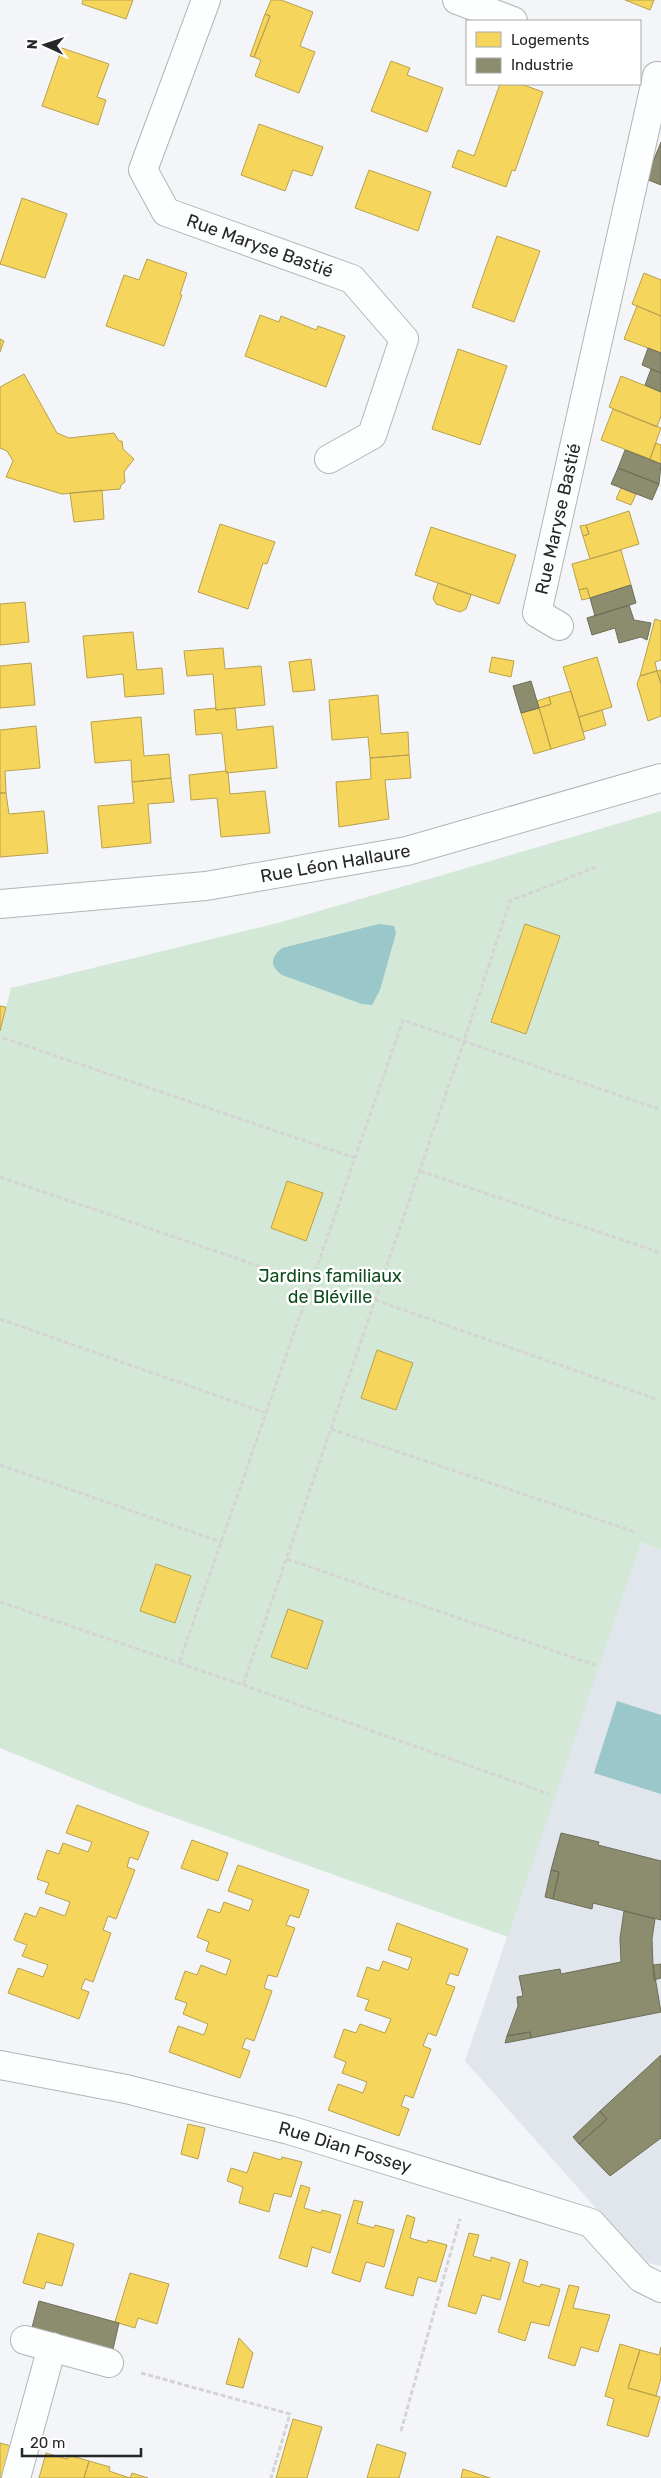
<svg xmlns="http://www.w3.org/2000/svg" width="661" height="2478" font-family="Rubik,sans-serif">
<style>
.built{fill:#e1e6ed}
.green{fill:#d4e8d8}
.water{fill:#99c7ca}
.homes{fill:#f6d55c;stroke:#b8a14d}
.industry{fill:#8c8c6e;stroke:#6d6e59}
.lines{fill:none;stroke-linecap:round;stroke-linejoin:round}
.minor-casing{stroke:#b2b4b6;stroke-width:30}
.path{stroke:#d4d4d5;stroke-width:3;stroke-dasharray:5 2.5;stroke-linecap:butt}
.minor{stroke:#fdfefe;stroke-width:28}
.labels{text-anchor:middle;stroke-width:5;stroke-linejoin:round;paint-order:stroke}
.street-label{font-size:18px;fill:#262729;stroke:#fff}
.park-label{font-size:18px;fill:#0f4d1f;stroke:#fff}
</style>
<rect width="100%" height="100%" fill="#f3f5f8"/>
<!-- built -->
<path class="built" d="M641,1542l20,8v716l-17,-4 -179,-201z"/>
<!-- green -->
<path class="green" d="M661,811v739l-20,-8 -133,395 -369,-132 -139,-57v-716l11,-44 267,-65z"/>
<!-- water -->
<path class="water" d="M379,924l15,2 2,7 -16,57 -8,15 -10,-1 -80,-29c-13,-9 -11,-18 0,-27z
M617,1701l44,14v79l-67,-21z"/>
<!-- homes -->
<path class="homes" d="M83,0h50l-7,19 -44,-15z
M271,0h10l32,12 -13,34 15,6 -16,41 -44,-17 6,-16 -7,-3 16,-41 -5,-2z
M625,0h29l-4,10z
M265,14l5,2 -16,41 -4,-1z
M62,48l47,16 -12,33 9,3 -8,25 -56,-19z
M391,61l19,7 -3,7 36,13 -16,44 -56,-21z
M500,84h21l22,8 -28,79 -3,-1 -6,17 -54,-20 6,-17 16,6z
M259,124l64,23 -11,29 -19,-6 -8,21 -44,-16z
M369,170l62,22 -13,39 -63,-23z
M22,198l45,16 -22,64 -45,-14z
M497,236l43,15 -26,71 -42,-15z
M147,259l40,14 -7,21 2,1 -18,51 -58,-20 18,-51 15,5z
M644,273l17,7v36l-29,-12z
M637,306l24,10v37l-37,-14z
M260,315l19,7 2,-6 35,14 2,-4 27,10 -19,51 -81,-31z
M0,339l4,2 -4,11z
M458,349l49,17 -27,79 -48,-16z
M24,374l33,59 12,5 45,-5 5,8h3l1,8 11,10 -10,13 1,10 -4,3 -1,4 -58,5 -56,-17 7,-16 -6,-10 -7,-3v-61z
M621,376l40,16v24l-4,11 -48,-20z
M613,409l48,19 -11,31 -49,-19z
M656,443l5,2v19l-11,-5z
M621,488l15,6 -5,11 -15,-6z
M102,490l2,29 -30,3 -4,-29z
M629,511l10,33 -49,15 -7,-23 6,-2 -3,-9z
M220,524l55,18 -8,22 -4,-1 -15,46 -50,-17z
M586,525l3,9 -6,2 -3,-10z
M431,527l85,28 -17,49 -84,-29z
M621,550l10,35 -41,13 -3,-10 -8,2 -7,-26z
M438,583l33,12 -5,14 -6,3 -24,-8 -3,-6z
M587,588l3,10 -8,2 -3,-10z
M25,602l4,40 -29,3v-41z
M655,619l6,2v39l-6,2 2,9 -17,5z
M133,632l4,38 25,-2 2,26 -39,3 -2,-23 -36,4 -4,-42z
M223,648l2,21 36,-3 4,39 -49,5 -3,-36 -26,2 -3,-25z
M492,657l22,4 -3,16 -22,-5z
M597,657l15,50 -33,10 -16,-50z
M311,659l4,31 -22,2 -4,-30z
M31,663l4,42 -35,3v-42z
M661,670v14l-4,-13z
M657,671l4,13v32l-13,5 -11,-37 3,-8z
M571,691l14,48 -34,10 -12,-41 12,-4 -2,-7z
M378,695l3,39 27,-2 1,23 -39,3 -2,-21 -36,3 -3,-40z
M549,697l2,7 -12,4 -2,-7z
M216,708v2l19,-2 2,22 36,-4 4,42 -51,5 -4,-40 -26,2 -2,-25z
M539,708l12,41 -17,5 -13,-41z
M602,710l4,15 -23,7 -4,-15z
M141,717l3,39 25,-2 2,24 -39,4 -1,-22 -36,3 -4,-41z
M36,726l4,42 -35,3 1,22h-6v-63z
M409,755l2,23 -26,2 4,39 -50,8 -3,-45 35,-3 -1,-21z
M225,771l3,1 2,22 35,-3 5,42 -49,4 -4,-39 -26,2 -2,-25z
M171,778l3,24 -26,2 3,39 -49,5 -4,-42 36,-3 -2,-21z
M0,793h6l3,21 35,-3 4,42 -48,4z
M525,924l35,12 -34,98 -35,-12z
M0,1006l6,1 -6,24z
M287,1181l36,12 -17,48 -35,-13z
M377,1350l36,13 -17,47 -35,-12z
M156,1564l35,12 -16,47 -35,-12z
M288,1609l35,12 -16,48 -36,-12z
M77,1805l72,27 -11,28 -8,-3 -3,10 8,3 -19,49 -8,-3 -5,14 8,3 -18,49 -8,-3 -4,10 8,3 -10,27 -71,-26 10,-25 25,9 5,-12 -26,-9 5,-11 -13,-5 11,-27 11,4 4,-10 25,9 5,-14 -25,-9 4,-10 -12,-4 10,-29 12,4 4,-11 25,9 4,-10 -26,-9z
M192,1840l36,13 -10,28 -37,-13z
M238,1865l71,25 -10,28 -9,-3 -4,10 9,3 -18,49 -9,-2 -4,13 8,3 -18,50 -8,-3 -4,10 8,3 -10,27 -71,-26 9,-26 26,9 4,-11 -25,-10 4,-11 -12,-4 10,-28 12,4 4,-10 25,10 5,-15 -25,-9 3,-9 -12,-5 11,-28 12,4 4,-11 25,9 4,-11 -25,-9z
M397,1923l71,26 -10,27 -8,-3 -4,11 9,3 -19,49 -8,-3 -5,13 8,3 -18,49 -8,-3 -4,11 8,3 -10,27 -71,-26 10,-26 25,9 4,-11 -25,-9 4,-11 -12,-5 10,-28 12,4 4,-9 25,9 6,-14 -26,-9 4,-10 -12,-4 10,-29 12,4 4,-10 25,9 4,-12 -24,-8z
M188,2124l17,4 -7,31 -17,-5z
M254,2152l27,8 1,-3 20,5 -11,35 -17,-4 -5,19 -30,-9 4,-16 -16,-6 4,-13 16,5z
M301,2185l9,3 -6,20 17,5 1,-3 19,5 -11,38 -18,-6 -5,20 -28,-9z
M354,2200l9,2 -6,21 17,5 1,-3 19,5 -10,37 -18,-5 -6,20 -28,-9z
M407,2215l8,3 -5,20 17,5 1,-3 19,5 -11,37 -18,-5 -5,19 -28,-8z
M38,2233l36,11 -12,42 -16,-4 -2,7 -21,-6z
M469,2233l10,2 -6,21 18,5v-4l19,6 -10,37 -18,-5 -6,19 -28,-8z
M520,2259l8,3 -5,20 17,5 1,-3 19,5 -11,37 -18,-4 -6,19 -27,-9z
M130,2273l39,11 -12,40 -19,-6 -3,10 -20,-6z
M569,2285l10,2 -6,21 37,7 -12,37 -17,-5 -6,19 -27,-8z
M239,2338l14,15 -10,35 -17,-4z
M620,2344l20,6 -12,38 32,9 -12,40 -41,-12 7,-26 -9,-3z
M661,2347v31l-5,18 -28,-8 12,-38 19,5z
M293,2419l29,8 -15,51h-31z
M0,2443l11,3 -9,32h-2z
M377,2444l29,9 -7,25h-32z
M46,2453l21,6 1,-4 21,6 -5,17h-45z
M89,2461l21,6 -1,4 21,7h-46z
M463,2469l27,9h-29z
M132,2473l16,5h-18z"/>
<!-- industry -->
<path class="industry" d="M661,142v43l-15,-6z
M648,348l13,5v20l-19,-8z
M651,369l10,4v19l-16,-7z
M625,450l36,14 -2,20 -41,-16z
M618,468l41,16 -7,16 -41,-16z
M631,585l5,18 -41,13 -5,-18z
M629,605l5,15 17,3 -4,17 -6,-3 -22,6 -4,-15 -23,7 -5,-17z
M531,681l8,27 -18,5 -8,-27z
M561,1833l38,9 -1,3 63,16v59l-68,-17 -1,6 -39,-10 6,-27 -8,-2z
M551,1870l8,2 -6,27 -8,-2z
M624,1911l31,8 -3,20 1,26 8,47 -130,26 -1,-6 -23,4 11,-30 -1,-9 6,-1 -4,-20 41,-7 1,5 60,-12 -1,-24z
M661,1964v14l-7,2 -1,-15z
M530,2032l1,6 -26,5 2,-7z
M661,2055v83l-51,38 -31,-32 28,-25 -7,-8z
M600,2111l7,8 -28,25 -6,-7z
M39,2301l80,22 -8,35 -81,-23z"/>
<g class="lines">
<defs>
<g id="minor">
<path id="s1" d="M206,0l-63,170 23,42 186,67 52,60 -32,96 -43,24"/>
<path d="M457,0l56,21"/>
<path id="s2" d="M559,626l-22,-13 120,-537"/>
<path id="s3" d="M0,904l206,-18 201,-35 254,-73"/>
<path id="s4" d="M0,2065l126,24 163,41 302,93 50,55 20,10"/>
<path d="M25,2340l84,23"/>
<path d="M16,2478l36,-131"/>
</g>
</defs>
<!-- minor casing -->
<use href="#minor" class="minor-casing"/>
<!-- path -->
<path class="path" d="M596,867l-86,34 -46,140 -221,644 -64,-22 224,-643 258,90
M3,1038l352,120
M420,1171l241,82
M0,1177l311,107
M375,1300l281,99
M0,1319l266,94
M331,1429l304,103
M0,1465l221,77
M287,1559l308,106
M0,1602l179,61
M243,1685l306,109
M141,2373l149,41 -19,64
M401,2431l59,-212"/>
<!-- minor -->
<use href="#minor" class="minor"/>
</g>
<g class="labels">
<!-- street labels -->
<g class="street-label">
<text dy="6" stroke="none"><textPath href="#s1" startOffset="329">Rue Maryse Bastié</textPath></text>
<text dy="6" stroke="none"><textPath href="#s2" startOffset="122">Rue Maryse Bastié</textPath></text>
<text dy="6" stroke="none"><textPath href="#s3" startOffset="338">Rue Léon Hallaure</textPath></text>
<text dy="6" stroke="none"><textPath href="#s4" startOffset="355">Rue Dian Fossey</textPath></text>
</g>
<!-- park labels -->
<g class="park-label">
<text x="330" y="1282">Jardins familiaux<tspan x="330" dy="21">de Bléville</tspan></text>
</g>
</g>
<!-- legend -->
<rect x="466" y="20" width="175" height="65" fill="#ffffff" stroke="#a8a9a9"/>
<rect x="476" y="32" width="25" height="15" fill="#f6d55c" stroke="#a8a9a9"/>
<text x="511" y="45" font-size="15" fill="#262729">Logements</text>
<rect x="476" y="58" width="25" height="15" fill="#8c8c6e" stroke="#a8a9a9"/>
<text x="511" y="70" font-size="15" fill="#262729">Industrie</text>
<!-- north arrow -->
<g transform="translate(45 45) rotate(273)" stroke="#ffffff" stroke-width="4" paint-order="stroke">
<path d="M0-4L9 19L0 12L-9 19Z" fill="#262729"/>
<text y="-8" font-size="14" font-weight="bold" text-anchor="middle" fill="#262729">N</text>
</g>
<!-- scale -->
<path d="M22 2448v8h119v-8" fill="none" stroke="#262729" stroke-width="2.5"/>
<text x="30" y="2448" font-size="15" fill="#262729" stroke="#ffffff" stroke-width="4" paint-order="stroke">20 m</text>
</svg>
